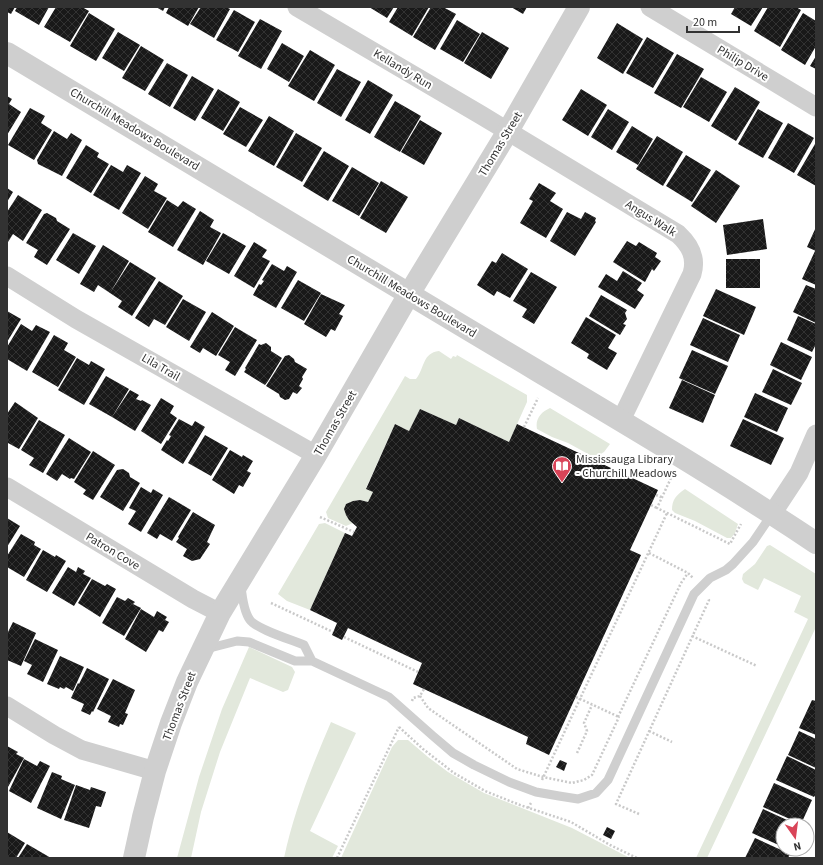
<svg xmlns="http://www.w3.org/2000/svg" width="823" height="865" font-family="'Source Sans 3',sans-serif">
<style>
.grass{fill:#e2e8dc}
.building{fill:url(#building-cross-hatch)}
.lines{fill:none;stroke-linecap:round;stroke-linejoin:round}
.path{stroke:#c9c9c9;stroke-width:2.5;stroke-dasharray:2 2;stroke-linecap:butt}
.service{stroke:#cfcfcf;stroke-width:9}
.minor{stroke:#cfcfcf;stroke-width:19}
.tertiary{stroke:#cfcfcf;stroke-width:22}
.labels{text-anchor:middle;stroke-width:4;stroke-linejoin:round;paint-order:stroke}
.street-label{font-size:12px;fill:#323232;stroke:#fff}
.poi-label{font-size:12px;fill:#323232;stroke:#fff;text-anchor:start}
</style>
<defs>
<pattern id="building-cross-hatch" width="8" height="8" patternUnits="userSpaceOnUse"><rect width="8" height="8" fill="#191919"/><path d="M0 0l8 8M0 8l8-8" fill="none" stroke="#323232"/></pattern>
</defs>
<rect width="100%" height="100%" fill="#fff"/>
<!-- grass -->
<path class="grass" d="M439,351l12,8 2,-3 3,1 1,-2 70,40v7l-18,40 -50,-24 -3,7 -36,-16 -11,22 -14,-7 -29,64 7,4 -5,10c-9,-3 -14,-2 -22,2 -3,8 1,14 7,19l-7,3 -18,-8 -2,-6 79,-136 5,3h6c9,-11 6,-26 23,-28z
M550,408l60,36 -6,8 -5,3h-9l-22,-12 -16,-6 -15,-8c-2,-10 4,-17 13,-21z
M685,489l53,35 -3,9 -4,5h-4l-32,-17 -20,-8 -3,-3c0,-10 4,-15 13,-21z
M325,523l20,10 -35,77 -23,-9 -9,-7 41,-70z
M770,545l46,29v53l-109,231h-11l112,-239 -14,-7 7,-16 -37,-18 -6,12 -14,-7 -2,-4 1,-5 12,-10 12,-18z
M249,647l43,20 3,5 -7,18 -5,2 -33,-14 -30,74 -19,60 -10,46h-14l22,-81 23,-68z
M331,722l25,11 -46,98 28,15 -6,12h-48c10,-47 28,-92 47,-136z
M398,740h10l20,17 20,15 36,21 88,35 58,30h-289l51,-111z"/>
<!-- building -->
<path class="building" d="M7,7h8l-4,7 -4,-2z
M17,7h32l-10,18 -24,-14z
M56,7h26l7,4 -19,31 -26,-15z
M156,7h9l-2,4z
M169,7h30l-11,19 -22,-13z
M201,7h25l4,2 -16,29 -24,-14z
M369,7h25l-7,11z
M398,7h31l-17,29 -23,-14z
M431,7h12l13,7 -21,36 -22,-13z
M511,7h16l-4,7z
M735,7h28l-12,19 -20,-12z
M768,7h28l5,3 -21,37 -26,-16z
M234,10l21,12 -17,30 -22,-12z
M89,13l26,16 -19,32 -26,-15z
M803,13l13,8v25l-11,19 -24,-15z
M260,19l22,12 -21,38 -23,-13z
M457,20l23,14 -17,28 -23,-13z
M617,23l26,16 -20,35 -26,-16z
M118,32l22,13 -16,26 -22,-13z
M482,32l27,16 -18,31 -27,-16z
M647,37l27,16 -21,35 -27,-15z
M282,43l22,13 -15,26 -22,-13z
M141,46l23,14 -19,31 -23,-13z
M310,50l25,15 -21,36 -26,-15z
M677,54l27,15 -23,39 -27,-15z
M816,56v13l-6,-3z
M167,63l21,12 -18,32 -22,-13z
M337,69l24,13 -20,35 -24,-14z
M192,76l22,13 -19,32 -22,-13z
M701,77l26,15 -18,30 -26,-15z
M368,80l25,15 -23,39 -25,-14z
M735,87l25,15 -24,39 -25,-15z
M218,89l22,13 -17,29 -22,-13z
M581,89l26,16 -19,31 -26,-16z
M7,96l5,3 -3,5 12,8 -14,23z
M395,101l26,15 -21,36 -26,-15z
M240,107l23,13 -17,27 -23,-13z
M30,108l15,8 -4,7 11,7 -18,30 -26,-15z
M608,109l21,13 -17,28 -21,-13z
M758,109l25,14 -20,35 -25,-14z
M269,116l25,15 -20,35 -26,-15z
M420,120l22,13 -18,32 -23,-13z
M788,123l26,15 -20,35 -26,-15z
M632,126l21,13 -15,26 -22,-13z
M54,131l13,8 4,-6 11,7 -20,36 -24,-12 -1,-4z
M296,133l26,15 -20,34 -26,-15z
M657,136l26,16 -20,34 -27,-17z
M815,144l1,1v41l-19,-11z
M86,145l13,8 -2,4 12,7 -18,29 -25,-15z
M324,151l25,15 -21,35 -25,-15z
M686,155l25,15 -19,32 -26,-16z
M111,165l12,7 4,-7 14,8 -22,37 -26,-15z
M352,167l27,16 -20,33 -27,-15z
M716,170l24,16 -24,37 -25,-17z
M145,176l13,8 -4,7 13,7 -19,31 -26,-16z
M381,181l27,16 -22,36 -26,-15z
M539,183l17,10 -6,8 13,8 -17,29 -26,-15 13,-22 -4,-2z
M7,188l6,4 -6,10z
M18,195l24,15 -19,31 -10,-7 -5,8 -1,-1v-29z
M167,200l11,7 5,-6 13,8 -23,38 -25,-15z
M200,211l14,9 -4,7 11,6 -18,32 -26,-15z
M567,212l14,7 4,-7 11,6 -1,3 1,1 -21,34 -25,-15z
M47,213l9,5 1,3 13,8 -23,36 -13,-8 4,-7 -12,-7 18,-29z
M763,219l4,30 -40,6 -4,-30z
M816,227v24l-9,-4z
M73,233l23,13 -17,28 -23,-14z
M223,233l23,13 -17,28 -23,-13z
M627,241l9,5 3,-4 18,11 -2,4 6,4 -7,10 -2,-2 -7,13 -32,-20z
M254,242l13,8 -5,7 8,4 -16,27 -20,-12z
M103,245l26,16 -19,32 -12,-8 -4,7 -14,-8z
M815,251l1,1v33l-14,-6z
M502,253l26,16 -18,29 -13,-7 -3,5 -17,-11 15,-24 4,2z
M726,259h34v29h-34z
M130,262l26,16 -24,38 -14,-9 4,-6 -12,-8z
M272,264l12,7 3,-5 10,6 -21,36 -23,-13 6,-11 2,1 3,-4 -2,-1z
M623,271l19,12 -5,7 7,5 -9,14 -37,-22 8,-13 11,7z
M531,272l26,15 -23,37 -12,-7 5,-8 -14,-8z
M298,280l23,13 -17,28 -23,-13z
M159,281l24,15 -18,29 -11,-6 -5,8 -14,-9z
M806,285l10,4v34l-23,-11z
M716,289l40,18 -12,28 -41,-19z
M321,294l24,11 -6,9 4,2 -8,15 -4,-2 -5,8 -22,-13z
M601,295l26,15 -2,3 2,6 -4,5 3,1 -6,10 -31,-19z
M183,299l23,13 -17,29 -23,-14z
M7,311l14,8 -14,23z
M212,312l22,14 -18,30 -13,-8 -3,5 -10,-6z
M798,316l18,8v20l-4,8 -25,-12z
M586,317l30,18 -8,13 9,5 -10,17 -20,-12 2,-4 -18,-11z
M703,318l37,17 -12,27 -38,-17z
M21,324l11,7 4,-6 14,7 -23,39 -20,-12v-12z
M235,327l22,13 -22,36 -10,-6 5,-8 -12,-7z
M54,335l14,8 -4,7 12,7 -18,30 -26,-15z
M781,342l31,15 -11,23 -31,-15z
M266,343l5,4v4l11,7 -14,23 -3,4 -21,-13 2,-3 -1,-1 14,-24 2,1z
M692,350l36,16 -13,28 -36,-16z
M289,355l5,4 1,3 12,7 -5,8 1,2 -4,7 3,2 -5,6 -4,-2 -4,7 -4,1 -5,-3 -1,-3 -13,-8 19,-30z
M77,358l12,7 2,-4 14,8 -21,36 -26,-15z
M773,369l29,14 -11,22 -29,-13z
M106,376l23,13 -17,28 -23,-13z
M682,380l33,15 -12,28 -34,-15z
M130,390l9,5 -3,4 5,2 1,-1 9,5 -16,26 -23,-14z
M755,393l33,15 -11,24 -33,-15z
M161,398l13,8 -4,7 7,5 -16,26 -20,-13z
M15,402l23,16 -19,31 -11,-6 -1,2v-31z
M420,409l36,16 3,-7 50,24 8,-18 141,66 -28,60 11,5 -92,200 -23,-11 2,-7 -115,-53 9,-21 -74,-35 -6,12 -10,-5 5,-12 -27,-13 35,-77 7,3 5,-9 -8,-7 -3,-5 -2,-6 2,-5 7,-3 7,-1 8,2 5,-10 -7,-3 29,-65 14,7z
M179,419l13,7 3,-5 10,6 -22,37 -22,-14 6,-10 1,1 3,-5 -2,-1z
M743,419l41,19 -13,27 -41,-19z
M39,420l26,15 -22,38 -14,-8 5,-7 -13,-8z
M205,435l23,13 -17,28 -23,-13z
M69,438l22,14 -17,27 -3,-1 -1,1 -8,-5 -5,7 -11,-7z
M230,450l12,7 1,-2 10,6 -6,10 4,2 -8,14 -4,-2 -5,9 -22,-14z
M93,451l22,14 -22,35 -10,-6 3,-4 -12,-8z
M123,469l6,4 1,4 10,6 -17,28 -23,-14 17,-27z
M141,487l10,6 2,-4 10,6 -22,37 -13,-8 8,-13 -7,-3z
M169,497l22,13 -19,31 -12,-7 -3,5 -10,-6z
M193,512l22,13 -8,17 3,2 -10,15 -8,2 -9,-5 4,-7 -11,-7 3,-4 -1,-1z
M7,518l13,8 -13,21z
M21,534l14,8 -1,3 7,4 -17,28 -17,-10v-11z
M43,550l12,7 1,-2 10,6 -19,31 -21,-12z
M68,567l8,5 2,-5 7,4 -2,3 8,4 -17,28 -22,-13z
M92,579l13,7 2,-2 9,5 -16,28 -22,-14z
M117,597l8,4 3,-3 7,4 -2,2 8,4 -17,28 -22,-13z
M141,609l13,8 3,-6 10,6 -2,3 4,2 -6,10 -4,-2 -13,22 -21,-13z
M13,622l23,11 -15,33 -14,-6v-26z
M35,639l23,11 -15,32 -16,-8 5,-9 -8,-4z
M60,656l24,11 -11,24 -7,-4 -2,2 -4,-2 -1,2 -12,-5z
M87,668l22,11 -16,33 -1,-1 -2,4 -9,-4 3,-7 -13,-6 7,-15 1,1z
M113,679l22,11 -10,23 3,1 -5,11 -3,-1 -1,3 -11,-5 3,-6 -14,-7z
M812,700l4,1v34l-17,-7z
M799,731l17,8v29l-28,-13z
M7,746l11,6 -2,2 8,4 -16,29 -1,-1z
M787,756l29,14v24l-2,3 -38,-17z
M24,759l13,7 3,-5 10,5 -19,37 -22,-12z
M560,760l7,3 -3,8 -8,-4z
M52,772l10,4 -1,3 14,6 -14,34 -24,-11z
M774,783l38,17 -11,24 -38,-17z
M76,785l14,5 1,-3 15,5 -5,15 -5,-1 -7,22 -25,-8z
M763,809l35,16h-15v22l-31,-14z
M607,827l8,4 -4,8 -8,-4z
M7,832l18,11 -9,15h-9z
M755,838l35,16 -2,4h-43z
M27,844l24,14h-33z"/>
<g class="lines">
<!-- path -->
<path class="path" d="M524,427l14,-29
M671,478l-14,30 73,36 11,-20
M656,495l5,2
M651,505l6,3
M320,517l34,15
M649,553l39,20 5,5
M271,603l62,29
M692,636l65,30
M344,637l74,35
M420,696l8,12 89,61 26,8 29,6 12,-3 8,-5 27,-58
M576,697l43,20
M412,701l1,-3 7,-2 4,-7
M618,717l63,-134 7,-10
M399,727l24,22 31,24 31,18 35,14 51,17 39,23 27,13
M649,731l23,11
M577,753l10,-22 -3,-8 8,-18
M542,780l125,-267
M528,808l3,-5
M639,814l-23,-10 93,-204 -1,-2
M337,858l62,-131"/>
<!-- service -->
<path class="service" d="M241,586c1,10 3,26 9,34 6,9 42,20 54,25l8,16
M206,649l31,-8 12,1 46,19h17l77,36 44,39 20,17 21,12 35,17 27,10 23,4 19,3 18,-6 12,-13 86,-186 16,-16 16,-8 7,-6 20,-22 19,-28"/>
<!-- minor -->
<path class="minor" d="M297,7l184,108 197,119c12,11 19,23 14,40l-71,146
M650,7l166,100
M7,276l69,43 240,136
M7,487l186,112 27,14
M772,514l27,-41 17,-39
M7,706l47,29 28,15 73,21"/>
<!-- tertiary -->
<path class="tertiary" d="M7,53c144,86 288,173 432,259 126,76 254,149 377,231
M134,858l9,-41 12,-46 16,-48 16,-41 33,-69 96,-158 93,-161 99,-163 71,-124"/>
</g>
<!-- icons -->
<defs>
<symbol id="library-pin" viewBox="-11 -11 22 30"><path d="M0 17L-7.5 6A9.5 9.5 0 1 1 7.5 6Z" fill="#d94458" stroke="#fff"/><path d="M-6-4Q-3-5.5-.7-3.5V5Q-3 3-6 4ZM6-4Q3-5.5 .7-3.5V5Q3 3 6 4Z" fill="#fff"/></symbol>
</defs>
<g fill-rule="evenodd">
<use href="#library-pin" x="551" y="455" width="22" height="30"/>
</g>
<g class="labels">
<!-- street labels -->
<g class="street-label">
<text transform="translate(743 63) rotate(31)" y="4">Philip Drive</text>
<text transform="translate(403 69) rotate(31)" y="4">Kellandy Run</text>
<text transform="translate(135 129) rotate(31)" y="4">Churchill Meadows Boulevard</text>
<text transform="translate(500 144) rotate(-59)" y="4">Thomas Street</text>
<text transform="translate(651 218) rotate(32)" y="4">Angus Walk</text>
<text transform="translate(412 296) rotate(31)" y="4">Churchill Meadows Boulevard</text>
<text transform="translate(161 367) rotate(30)" y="4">Lila Trail</text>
<text transform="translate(335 423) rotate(-60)" y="4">Thomas Street</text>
<text transform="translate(113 551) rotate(31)" y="4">Patron Cove</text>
<text transform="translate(179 706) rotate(-69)" y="4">Thomas Street</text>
</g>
<!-- poi labels -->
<g class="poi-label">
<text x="576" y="463">Mississauga Library<tspan x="576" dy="14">- Churchill Meadows</tspan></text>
</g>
</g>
<!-- border -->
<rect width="823" height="865" fill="none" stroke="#323232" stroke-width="16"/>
<!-- north arrow -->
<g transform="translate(795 837) rotate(166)"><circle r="19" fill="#ffffff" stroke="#adadad"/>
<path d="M0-3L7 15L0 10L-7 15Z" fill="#d94458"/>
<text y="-6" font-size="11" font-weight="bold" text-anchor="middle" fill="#323232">N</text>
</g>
<!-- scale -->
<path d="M687 26v6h52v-6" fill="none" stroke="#323232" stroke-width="2"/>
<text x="693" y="26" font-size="12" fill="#323232" stroke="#ffffff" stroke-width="3" paint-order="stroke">20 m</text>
</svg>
